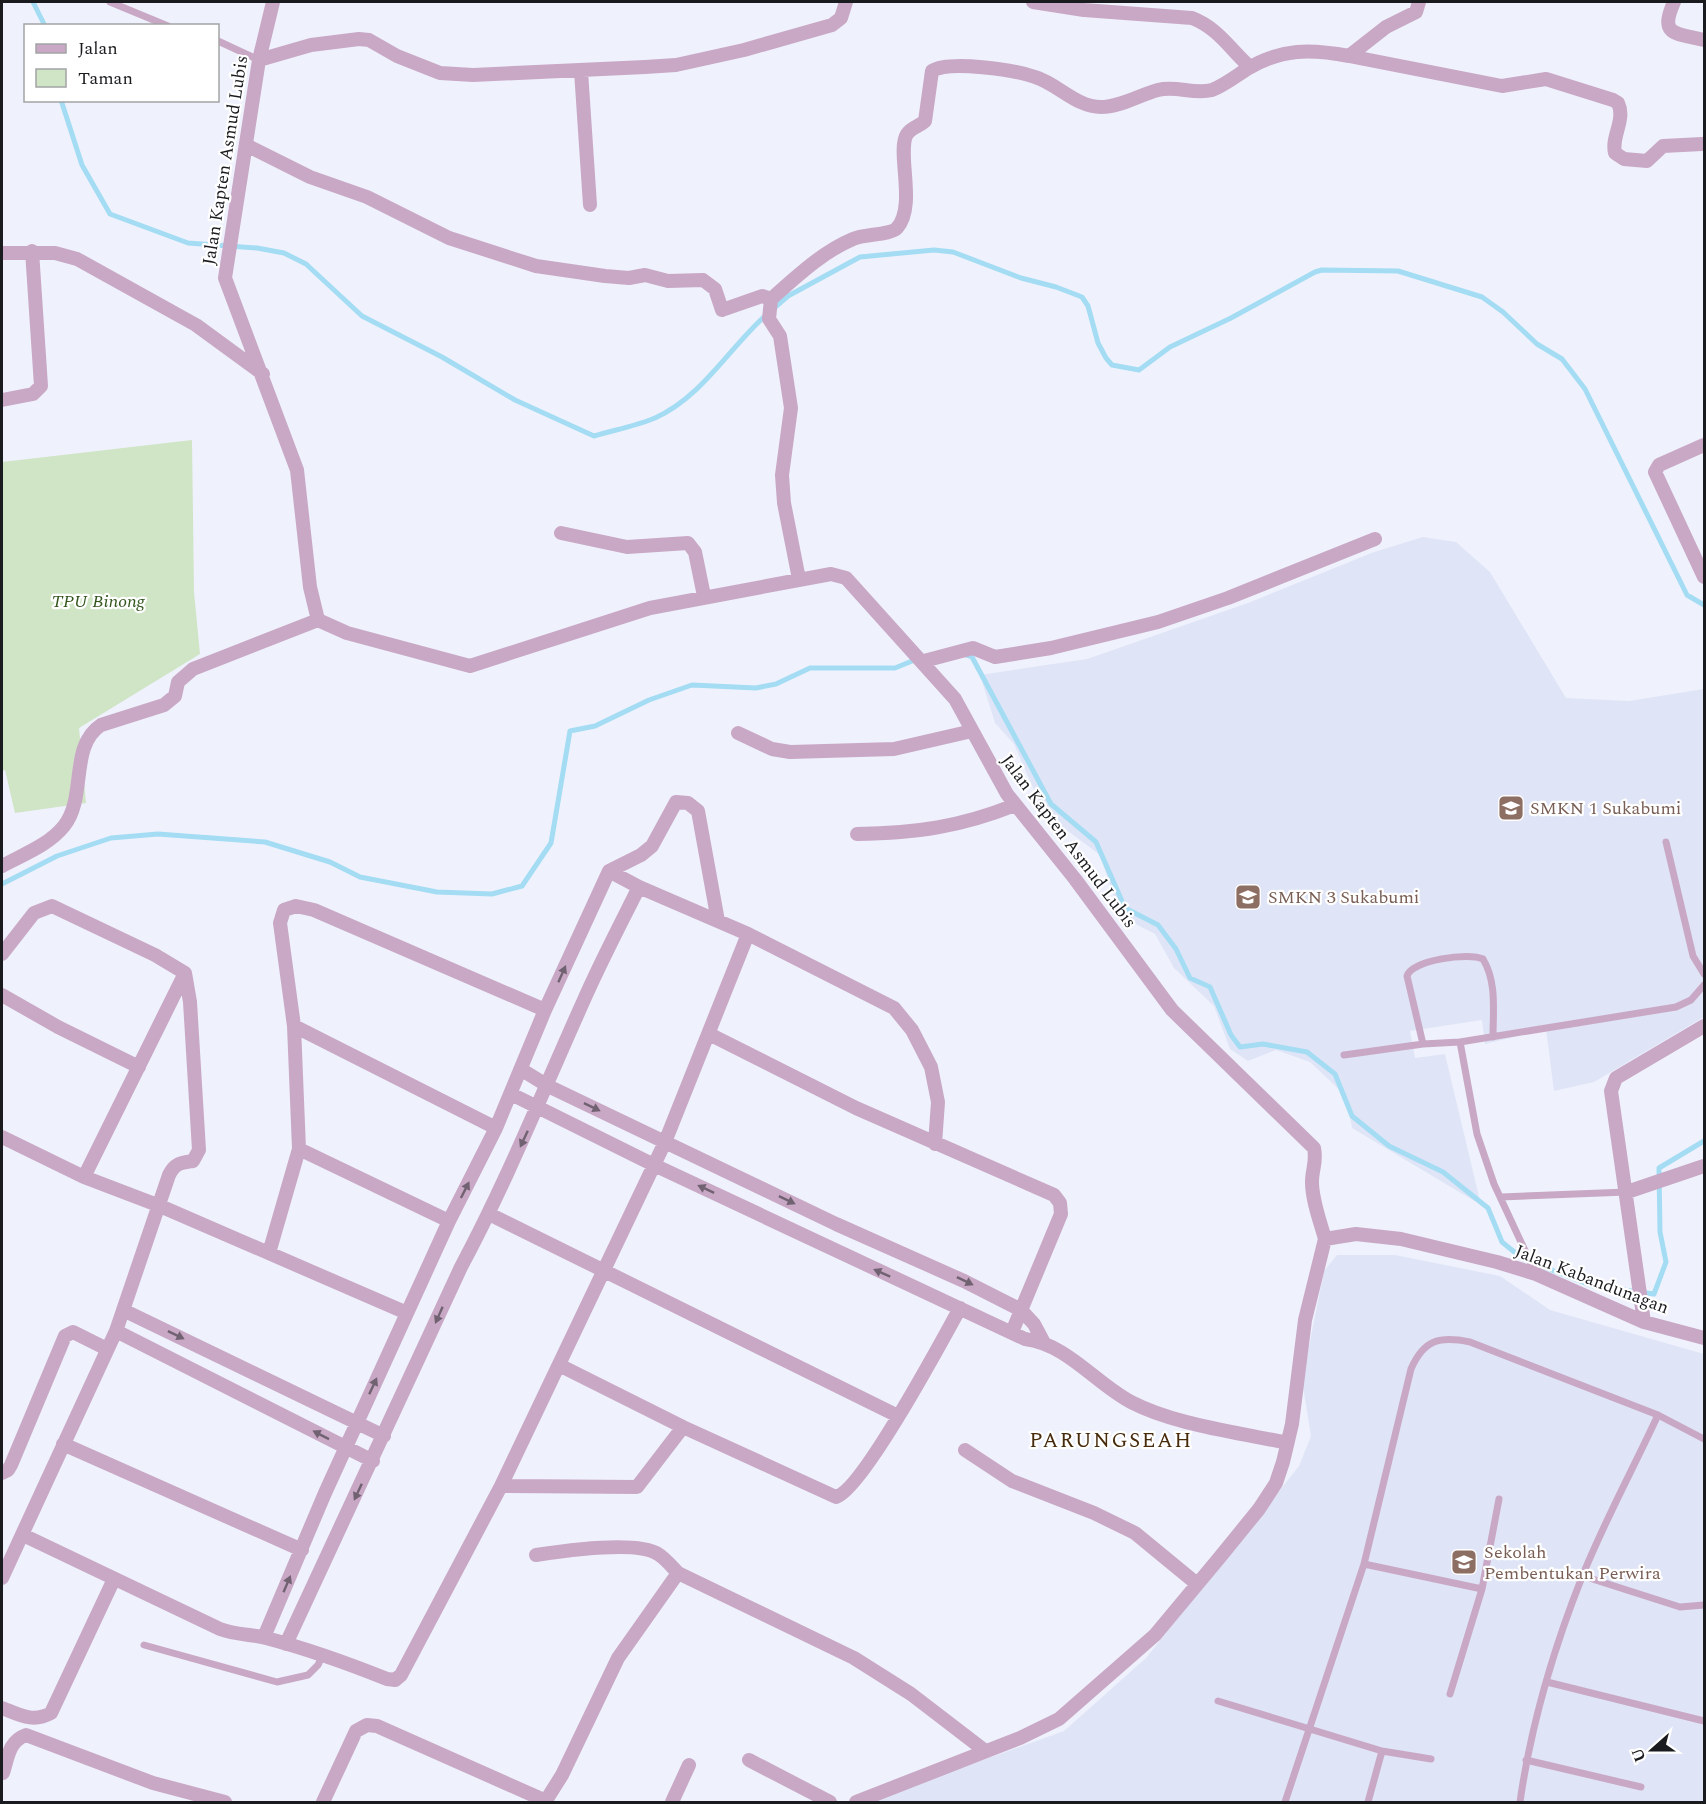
<svg xmlns="http://www.w3.org/2000/svg" width="1706" height="1804" font-family="Spectral,serif">
<style>
.built{fill:#dfe5f6}
.green{fill:#d0e4c6}
.lines{fill:none;stroke-linecap:round;stroke-linejoin:round}
.stream{stroke:#a4dcf3;stroke-width:5}
.service{stroke:#c9a8c6;stroke-width:7}
.minor{stroke:#c9a8c6;stroke-width:14}
.oneway{fill:#716272}
.labels{text-anchor:middle;stroke-width:4.5;stroke-linejoin:round;paint-order:stroke}
.street-label{font-size:18px;fill:#191b1e;stroke:#fff}
.park-label{font-size:18px;font-style:italic;fill:#32551c;stroke:#fff}
.education-label{font-size:18px;fill:#785e54;stroke:#fff;text-anchor:start}
.quarter-label{font-size:21px;letter-spacing:1.5px;fill:#472b0d;stroke:#fff}
</style>
<rect width="100%" height="100%" fill="#eff2fd"/>
<!-- built -->
<path class="built" d="M1423,537l33,5 34,30 76,126 63,3 75,-12v328l-110,65 -40,9 -8,-62 -61,15 -3,-24 -72,11 5,27 30,-4 36,151 -129,-77 -6,-32 -36,-34 -34,-12 -28,11 -18,-12 -16,-43 -40,-38 -19,-34 -35,-18 -20,-61 -56,-42 -30,-69 -19,-21 -15,-48 107,-16 161,-56 126,-51z
M1337,1255h58l105,21 50,34 154,44v448h-838l198,-71 82,-73 153,-192 12,-30 -9,-55 22,-110z"/>
<!-- green -->
<path class="green" d="M192,440l2,152 6,62 -121,74 7,75 -71,10 -10,-43 -3,1v-309z"/>
<g class="lines">
<!-- stream -->
<path class="stream" d="M33,2l12,24
M61,100l21,65 28,49 78,29 69,5 27,5 22,11 56,52 80,41 73,43 79,36c20,-6 42,-10 61,-18 47,-21 74,-70 111,-103
M773,309l15,-13 72,-39 74,-7 19,2 68,26 35,9 26,10 6,9 10,37 8,15 6,7 27,5 31,-23 61,-29 84,-46 7,-2 76,1 84,26 21,15 34,32 25,15 23,30 102,206 17,10
M963,654l9,3 79,147 45,38 29,66 33,17 18,24 14,29 20,9 21,48 9,12 23,-3 44,8 28,22 17,42 37,30 54,26 45,36 14,34 21,17 70,27 61,8 12,-32 -6,-30 -1,-64 45,-27
M2,884l55,-28 54,-18 47,-4 107,8 65,20 30,15 77,15 55,2 30,-8 29,-43 19,-112 25,-5 54,-26 43,-15 64,3 20,-4 34,-16h85l22,-9"/>
<!-- service -->
<path class="service" d="M110,2l58,24
M218,41l41,19
M1666,842l27,114 11,18
M1460,1042l17,92 17,50 41,88
M1423,1044l-16,-68c5,-16 62,-24 76,-17 14,23 10,52 10,78
M1344,1055l79,-11 37,-2 216,-35 15,-7 13,-15
M1501,1197l126,-5
M1364,1564l118,25 17,-90
M1583,1576l97,31 24,-2
M144,1645l133,37 31,-7 10,-10 5,-11
M1547,1682l157,39
M1450,1694l32,-105
M1218,1701l164,50 49,8
M1526,1760l115,27
M1285,1802l79,-238 47,-195c13,-30 29,-33 59,-27l188,73 46,24
M1368,1802l14,-51
M1520,1802c11,-77 33,-152 62,-225 22,-55 51,-108 76,-162"/>
<!-- minor -->
<path class="minor" d="M273,2l-14,58 -34,218 72,192 13,117 8,33 29,13 123,33 180,-58 181,-34 15,4 109,121 52,95 68,85 97,131 142,138c3,14 -2,21 -2,34 0,18 8,39 13,57
M1033,2l51,8 108,8c26,10 38,31 58,49
M1674,2c-15,34 1,31 30,38
M1349,56l153,30 44,-7 67,21 5,3c8,17 -7,33 -3,50l9,6 23,2 16,-15 39,-2
M259,60l52,-15 48,-6 10,1 28,16 43,17 33,2 172,-8 31,-2 68,-15 88,-25 9,-7 5,-16
M581,71l9,134
M246,145l64,32 57,20 82,41 87,28 69,10 24,2 16,-3 23,6 35,-1 12,9 7,21 40,-14 9,3
M2,253h53l22,6 119,66 67,49
M2,400l31,-6 8,-8 -9,-135
M1704,445l-45,20 -4,7 49,105
M561,533l66,14 61,-4 7,9 9,44
M799,579l-15,-76 -2,-28 9,-67 -11,-72 -11,-17 2,-20c25,-22 51,-47 82,-60 10,-5 38,-4 44,-11 20,-22 -1,-77 10,-94 5,-7 13,-8 18,-13l7,-50c17,-11 83,-1 103,6 23,7 41,30 66,30 19,0 38,-12 57,-17 18,-5 36,5 54,0 13,-5 24,-14 35,-21 35,-21 64,-20 102,-13l37,-29 30,-15 3,-10
M924,661l49,-13 22,9 56,-9 107,-26 70,-24 147,-59
M738,733l34,16 18,3 104,-3 78,-18
M857,834c59,-1 103,-7 158,-29
M2,866c20,-11 47,-21 62,-40 23,-29 5,-80 37,-101l63,-20 11,-9 3,-14 15,-13 125,-49
M609,871l30,16 109,47 146,74 18,22 19,37 7,35 -3,42
M2,954l32,-41 18,-7 103,49 30,18 5,29 9,148 -6,11c-12,2 -18,2 -24,14l-53,156 -114,247
M2,995l56,32 81,40
M294,1026l202,102
M709,1034l147,74 198,87 6,8 1,11 -49,118
M522,1070l26,16 288,138 128,57 57,29 13,14 9,17
M511,1094l143,71 371,174c42,5 70,44 106,63 44,23 107,30 156,41
M2,1137l82,40 76,29 247,107
M299,1149l150,72
M84,1177l101,-204
M1627,1192l77,-26
M489,1214l409,202
M1325,1239l31,-5 45,5 96,23 39,12 108,48 60,16
M269,1253l30,-104 -5,-123 -14,-103 4,-13 12,-4 18,4 231,100
M123,1310l261,126
M1644,1322l-33,-231 5,-13 88,-52
M116,1331l257,130
M559,1365l124,62 153,70c26,-7 107,-158 124,-189
M63,1444l239,106
M965,1450l47,31 82,32 41,20 62,51
M2,1473l6,-3 3,-5 54,-129 8,-4 34,17
M501,1486l136,1 46,-60
M23,1535l197,94c16,6 31,5 46,9 42,11 81,25 121,41l8,1 6,-5 100,-189 164,-344 83,-208
M536,1555c26,-4 100,-15 122,-1 7,4 14,13 20,19l176,85 57,36 73,56
M264,1637l61,-144 124,-272 47,-93 49,-118 64,-139 32,-16 11,-9 24,-44 12,1 10,8 20,110
M286,1644l175,-377c46,-86 82,-176 122,-265 17,-39 37,-77 56,-115
M2,1708c18,7 31,15 49,5l63,-134
M749,1760l81,42
M3,1773c5,-16 6,-32 23,-38l127,48 72,19
M323,1802l33,-71 11,-6 10,1 169,75
M545,1802l17,-27 56,-117 60,-85
M672,1802l17,-37
M856,1802l164,-64 39,-19 96,-84 65,-78 39,-48 17,-26 7,-21 9,-38 13,-104 20,-81"/>
</g>
<!-- one-way arrows -->
<defs><path id="oneway-solid" d="M-6-.8H1V-3.2L6.5 0L1 3.2V.8H-6Z" transform="scale(1.5)"/></defs>
<g class="oneway">
<use href="#oneway-solid" transform="translate(562 974) rotate(-66)"/>
<use href="#oneway-solid" transform="translate(592 1107) rotate(26)"/>
<use href="#oneway-solid" transform="translate(524 1139) rotate(115)"/>
<use href="#oneway-solid" transform="translate(706 1189) rotate(-155)"/>
<use href="#oneway-solid" transform="translate(465 1190) rotate(-63)"/>
<use href="#oneway-solid" transform="translate(787 1200) rotate(26)"/>
<use href="#oneway-solid" transform="translate(882 1273) rotate(-156)"/>
<use href="#oneway-solid" transform="translate(965 1281) rotate(26)"/>
<use href="#oneway-solid" transform="translate(439 1315) rotate(114)"/>
<use href="#oneway-solid" transform="translate(176 1335) rotate(26)"/>
<use href="#oneway-solid" transform="translate(373 1386) rotate(-65)"/>
<use href="#oneway-solid" transform="translate(321 1435) rotate(-153)"/>
<use href="#oneway-solid" transform="translate(358 1492) rotate(115)"/>
<use href="#oneway-solid" transform="translate(287 1584) rotate(-67)"/>
</g>
<!-- icons -->
<defs>
<symbol id="school-square" viewBox="-11 -11 22 22"><rect x="-9" y="-9" width="18" height="18" rx="4" fill="#8d6e63" stroke="#fff"/><path d="M0-5L7-2L0 1L-7-2ZM-4 1L0 2.5L4 1V4Q0 6-4 4Z" fill="#fff"/></symbol>
<symbol id="university-square" viewBox="-11 -11 22 22"><rect x="-9" y="-9" width="18" height="18" rx="4" fill="#8d6e63" stroke="#fff"/><path d="M0-5L7-2L0 1L-7-2ZM-4 1L0 2.5L4 1V4Q0 6-4 4Z" fill="#fff"/></symbol>
</defs>
<g fill-rule="evenodd">
<use href="#school-square" x="1496" y="793" width="30" height="30"/>
<use href="#school-square" x="1233" y="882" width="30" height="30"/>
<use href="#university-square" x="1449" y="1547" width="30" height="30"/>
</g>
<g class="labels">
<!-- street labels -->
<g class="street-label">
<text transform="translate(225 160) rotate(-81)" y="6">Jalan Kapten Asmud Lubis</text>
<text transform="translate(1069 841) rotate(53)" y="6">Jalan Kapten Asmud Lubis</text>
<text transform="translate(1592 1279) rotate(21)" y="6">Jalan Kabandunagan</text>
</g>
<!-- park labels -->
<g class="park-label">
<text x="98" y="607">TPU Binong</text>
</g>
<!-- education labels -->
<g class="education-label">
<text x="1530" y="814">SMKN 1 Sukabumi</text>
<text x="1268" y="903">SMKN 3 Sukabumi</text>
<text x="1484" y="1558">Sekolah<tspan x="1484" dy="21">Pembentukan Perwira</tspan></text>
</g>
<!-- quarter labels -->
<g class="quarter-label">
<text x="1111" y="1447">PARUNGSEAH</text>
</g>
</g>
<!-- border -->
<rect width="1706" height="1804" fill="none" stroke="#191b1e" stroke-width="6"/>
<!-- legend -->
<rect x="24" y="24" width="195" height="78" fill="#ffffff" stroke="#a3a4a5" stroke-width="1.5"/>
<rect x="36" y="44" width="30" height="9" fill="#c9a8c6" stroke="#a3a4a5" stroke-width="1.5"/>
<text x="78" y="54" font-size="18" fill="#191b1e">Jalan</text>
<rect x="36" y="69" width="30" height="18" fill="#d0e4c6" stroke="#a3a4a5" stroke-width="1.5"/>
<text x="78" y="84" font-size="18" fill="#191b1e">Taman</text>
<!-- north arrow -->
<g transform="translate(1652 1750) rotate(249)" stroke="#ffffff" stroke-width="4.5" paint-order="stroke">
<path d="M0-4.5L10 22L0 15L-10 22Z" fill="#191b1e"/>
<text y="-9" font-size="16" font-weight="bold" text-anchor="middle" fill="#191b1e">U</text>
</g>
</svg>
